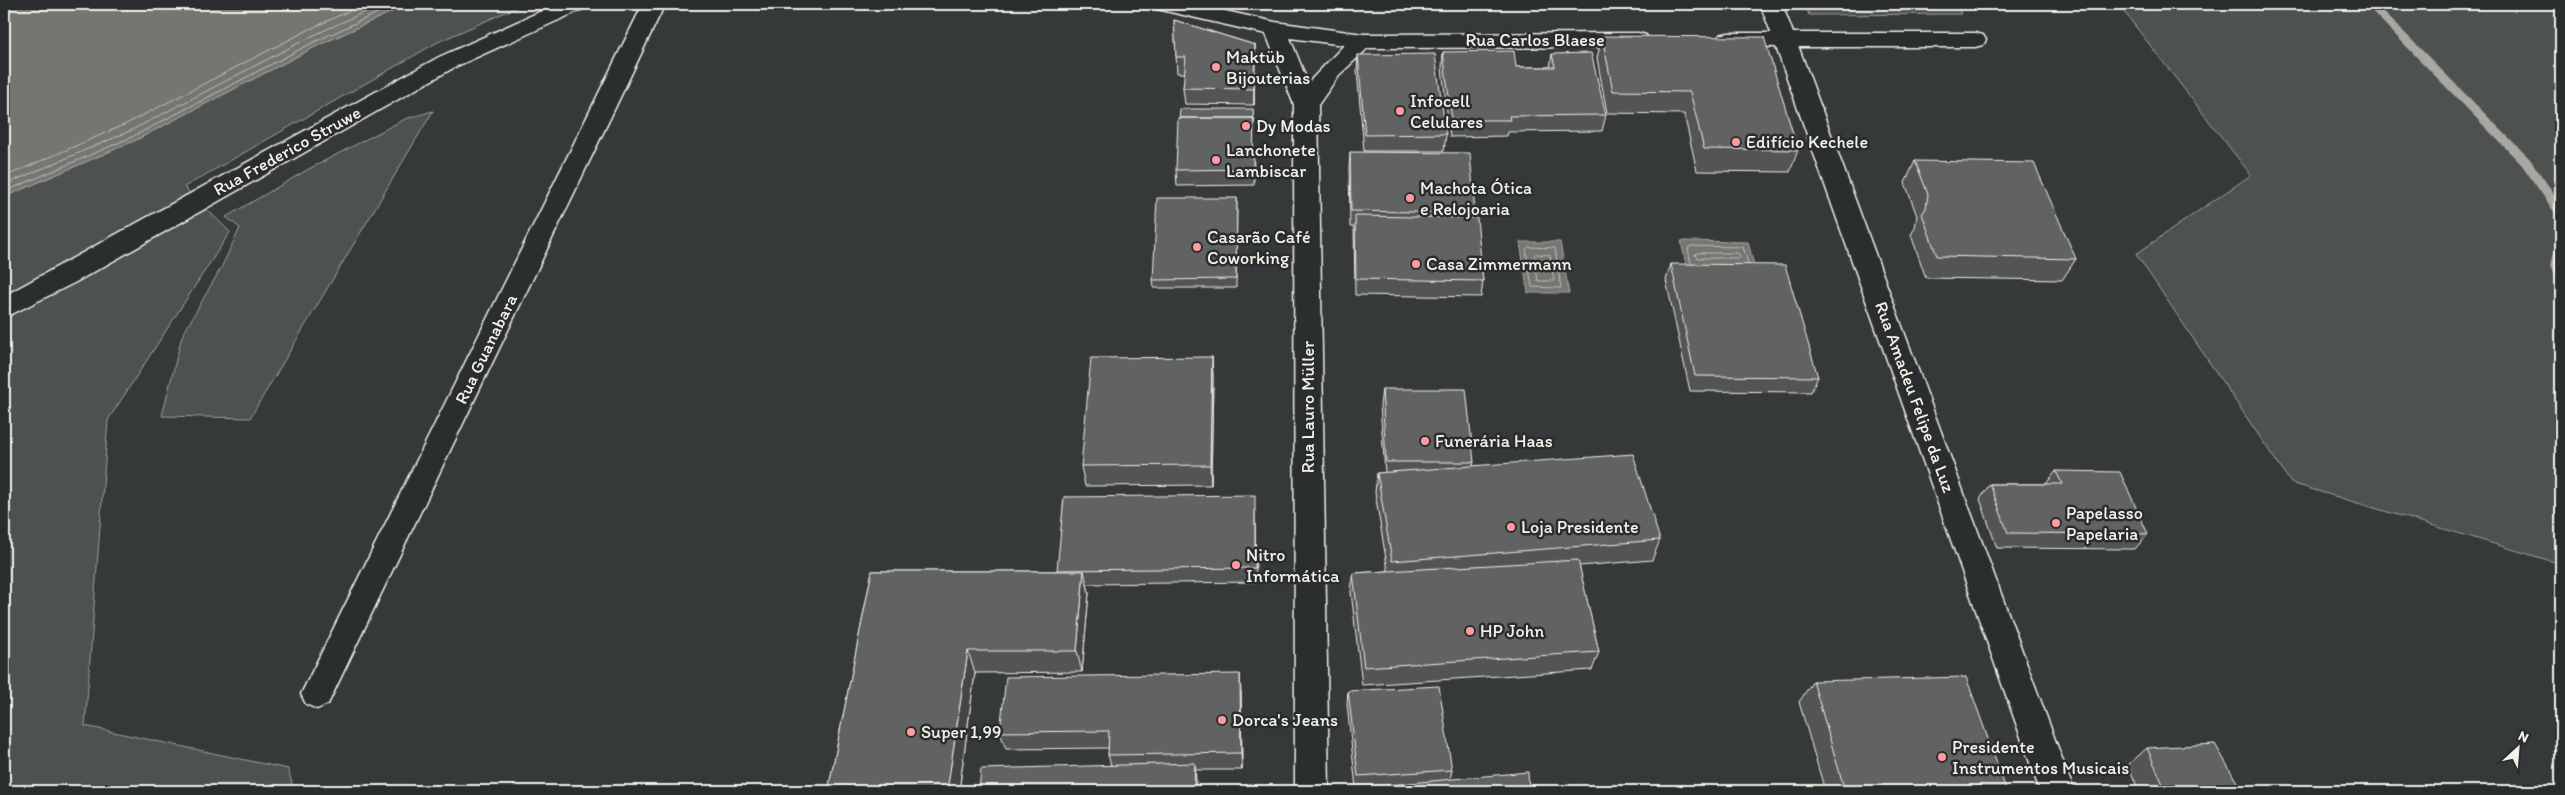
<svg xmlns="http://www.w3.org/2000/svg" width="2565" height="795" font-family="Itim,sans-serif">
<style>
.green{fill:#4e514f;stroke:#a1a19c}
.water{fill:#757572;stroke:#a8a7a1}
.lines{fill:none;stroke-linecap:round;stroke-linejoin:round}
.shore{stroke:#c1bfb9;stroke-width:1}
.stream{fill:#a8a7a1;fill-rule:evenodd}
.minor-casing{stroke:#f4f1e8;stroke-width:3}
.major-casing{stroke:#f4f1e8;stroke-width:3}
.minor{fill:#2a2d2e;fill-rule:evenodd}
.major{fill:#2a2d2e;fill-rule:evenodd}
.wall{fill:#535554;stroke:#f4f1e8}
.shaded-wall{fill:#444545;stroke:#f4f1e8}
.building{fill:#616362;stroke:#f4f1e8}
.poi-dot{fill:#ff9aa2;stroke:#2a2d2e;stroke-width:2}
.labels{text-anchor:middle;stroke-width:5;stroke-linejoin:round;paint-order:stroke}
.street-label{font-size:18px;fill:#f4f1e8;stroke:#2a2d2e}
.poi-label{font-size:18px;fill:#f4f1e8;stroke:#2a2d2e;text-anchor:start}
</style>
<rect width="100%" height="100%" fill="#363939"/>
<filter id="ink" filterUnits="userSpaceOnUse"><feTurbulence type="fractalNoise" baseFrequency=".02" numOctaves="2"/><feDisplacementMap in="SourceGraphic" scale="10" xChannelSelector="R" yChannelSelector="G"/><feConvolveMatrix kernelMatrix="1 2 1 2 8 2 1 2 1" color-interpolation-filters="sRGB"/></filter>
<g filter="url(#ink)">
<!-- green -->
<path class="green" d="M409,4h115l-86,38 -254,145 46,45 -122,188 -23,306 203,43 6,22h-290v-594l130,-56 183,-95z
M1805,4h151l5,10 -152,1z
M2118,4h443v560l-270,-81 -155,-229 115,-79z
M433,111l-183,307 -88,-2 20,-80 40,-70 18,-38 -14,-11 81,-47 98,-51z"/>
<!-- water -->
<path class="water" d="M4,4h405l-92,42 -183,95 -130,56z
M1681,241l67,1 7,27h-68z
M1520,242h40l9,51h-41z"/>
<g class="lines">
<!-- shore -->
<path class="shore" d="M4,177l122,-53 182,-94 56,-26
M4,185l126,-54 182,-95 70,-32
M4,192l128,-55 182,-95 83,-38
M1529,247l26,1 6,40 -29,-1 -6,-37z
M1698,253h40l2,3 -2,2h-40l-3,-3z
M1536,254l14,1 4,26h-16l-4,-25z
M1691,263l-3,-14 2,-3 53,1 5,16"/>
<!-- stream -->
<path class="stream" d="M2365,4h11l154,155 31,45v13l-4,-1 -35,-51z
M2561,244v36l-5,-2 -5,-12 4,-18z"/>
<defs>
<path id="minor" d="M557,4h29l-3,5 -128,58 -379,215 -72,36v-22l435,-239z
M643,4h22l-337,700 -11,5 -11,-5 -5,-10 5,-10z
M1760,4h22l11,29h182l8,2 3,5 -3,5 -8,2h-190l-8,-2 -3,-5z"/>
<path id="major" d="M1154,4h40l81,18 88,12 275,-1 8,2 3,5 -3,5 -8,2 -270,1 -29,27 -21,30 11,686h-34l-1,-686 -28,-71 -109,-25zM1290,38l54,7 -36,38z
M1728,33h57l8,2 3,5 278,751h-34l-264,-744 -56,-2 -3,-5 3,-5z"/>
</defs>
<!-- minor casing -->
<use href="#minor" class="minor-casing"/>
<!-- major casing -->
<use href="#major" class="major-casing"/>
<!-- minor -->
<use href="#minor" class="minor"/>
<!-- major -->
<use href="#major" class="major"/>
</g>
<!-- wall -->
<path class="wall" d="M1174,20l81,25 -1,60 -69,-1 -2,-16 2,-15h-8z
M1602,36l196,114 -8,22 -93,-1 -13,-57 -77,-1 -10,-55z
M1443,52l73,15h34l2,-13 54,61 -4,16 -94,1 -1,4 -57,1 -8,-69z
M1358,55l88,79 -2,17h-80l-7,-80z
M1253,109l1,76 -77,1 -1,-16z
M1350,152l125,61 -1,5 9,63 -2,16 -126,-2 -1,-68h-4l-1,-59z
M1915,161l161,98 -14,21 -136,-2 -15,-43 4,-8 2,-11 -12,-33z
M1237,198l-1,90h-82l-1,-8z
M1671,264l147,113 -7,15 -121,-1 -24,-111z
M1212,357l1,21 -2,107 -126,1 -4,-20z
M1382,389l92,73 -1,4 187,74 -8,20 -73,6 20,86 -7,18 -230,15 -11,-93 2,-19 35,-2 -13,-78 2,-20h8l-5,-68z
M2056,471l92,63 -13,15 -138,-1 -17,-49 10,-15h56z
M1064,497l191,13 1,72 -169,2 2,9 -7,79 -107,1 -16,118h-131l44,-220h186z
M1813,681l193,108 -3,2h-178l-26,-89z
M1348,691l104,79 -2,9 79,12h-162v-4l-11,1 -9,-84z
M1241,692l1,78h-47l1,21h-217l132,-26 -3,-10 1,-7 -103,1 -6,-17z
M2147,748l95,43h-103l-11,-26z"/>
<!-- shaded-wall -->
<path class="shaded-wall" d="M1255,45v17l-1,43v-16z
M1212,357l1,21 -2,107 -1,-20z
M1084,571l5,22 -7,79 -5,-21z
M968,651l7,22 -16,118h-12z
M1240,674l1,18 1,78 -1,-17z
M1195,763l1,16v12h-2z"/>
<!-- building -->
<path class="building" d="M1174,20l81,25 -1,44 -71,-1 3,-31h-10z
M1602,36l162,1 34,113 -94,-1 -14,-57 -77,-1z
M1514,51l2,16h39l-3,-13 39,-1 15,62 -97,1 1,4h-58l-9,-68z
M1435,54l11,80 -81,1 -7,-80z
M1180,109h73l1,14v-5h-75z
M1178,118h76l-1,51 -77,1z
M1350,152l120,1 5,60 -124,-2z
M1915,161l119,2 42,96 -139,-3 -15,-42 4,-6 2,-14z
M1157,198h80l-1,81 -83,1z
M1355,216l122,2 6,63 -127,-2z
M1671,264l114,1 33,112 -123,-1z
M1212,357l-2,108 -129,1 10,-108z
M1382,389h84l8,73h-88z
M1633,454l27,86 -268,21 -15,-88z
M2056,471l64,1 28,62 -140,-1 -18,-49h72z
M1255,495v73l-198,2 7,-73z
M1578,560l21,92 -235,15 -11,-94z
M872,571h212l-7,80h-109l-21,140h-119z
M1240,674l1,79 -133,2 1,-24 -109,1 6,-55z
M1966,677l40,112 -97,2h-64l-32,-110z
M1439,686l13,84 -94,6 -10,-85z
M2215,744l27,47h-76l-19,-43z
M1195,763l-1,28h-215l2,-22z
M1528,772l1,19h-162v-4z"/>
</g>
<!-- markers -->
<g class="poi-dot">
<circle cx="1216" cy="67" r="5"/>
<circle cx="1400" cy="111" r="5"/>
<circle cx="1246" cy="126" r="5"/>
<circle cx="1736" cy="142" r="5"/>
<circle cx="1216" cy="160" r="5"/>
<circle cx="1410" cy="198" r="5"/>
<circle cx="1197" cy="247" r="5"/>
<circle cx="1416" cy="264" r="5"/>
<circle cx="1425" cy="441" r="5"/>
<circle cx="2056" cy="523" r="5"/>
<circle cx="1511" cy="527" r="5"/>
<circle cx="1236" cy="565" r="5"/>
<circle cx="1470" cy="631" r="5"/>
<circle cx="1222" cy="720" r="5"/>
<circle cx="911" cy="732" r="5"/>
<circle cx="1942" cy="757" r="5"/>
</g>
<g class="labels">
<!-- street labels -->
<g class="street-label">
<text x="1535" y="46">Rua Carlos Blaese</text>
<text transform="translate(287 151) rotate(-29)" y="6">Rua Frederico Struwe</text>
<text transform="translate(486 349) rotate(-64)" y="6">Rua Guanabara</text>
<text transform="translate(1915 397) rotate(70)" y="6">Rua Amadeu Felipe da Luz</text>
<text transform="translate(1308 407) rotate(-90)" y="6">Rua Lauro Müller</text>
</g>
<!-- poi labels -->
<g class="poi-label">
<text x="1226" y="63">Maktüb<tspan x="1226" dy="21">Bijouterias</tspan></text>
<text x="1410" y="107">Infocell<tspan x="1410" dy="21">Celulares</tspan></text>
<text x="1256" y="132">Dy Modas</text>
<text x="1746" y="148">Edifício Kechele</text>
<text x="1226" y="156">Lanchonete<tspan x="1226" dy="21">Lambiscar</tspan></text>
<text x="1420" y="194">Machota Ótica<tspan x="1420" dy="21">e Relojoaria</tspan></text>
<text x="1207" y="243">Casarão Café<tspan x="1207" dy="21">Coworking</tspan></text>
<text x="1426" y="270">Casa Zimmermann</text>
<text x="1435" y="447">Funerária Haas</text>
<text x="2066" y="519">Papelasso<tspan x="2066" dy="21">Papelaria</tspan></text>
<text x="1521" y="533">Loja Presidente</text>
<text x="1246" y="561">Nitro<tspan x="1246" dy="21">Informática</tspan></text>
<text x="1480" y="637">HP John</text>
<text x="1232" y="726">Dorca's Jeans</text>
<text x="921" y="738">Super 1,99</text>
<text x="1952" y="753">Presidente<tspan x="1952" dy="21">Instrumentos Musicais</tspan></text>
</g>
</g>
<!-- margin -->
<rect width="2565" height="795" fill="none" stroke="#2a2d2e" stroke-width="20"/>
<rect x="10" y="10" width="2545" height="775" fill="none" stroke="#f4f1e8" stroke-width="2" filter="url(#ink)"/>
<!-- north arrow -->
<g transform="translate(2518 748) rotate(26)" stroke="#2a2d2e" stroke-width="4" paint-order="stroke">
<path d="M0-4L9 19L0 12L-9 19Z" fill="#f4f1e8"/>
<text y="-8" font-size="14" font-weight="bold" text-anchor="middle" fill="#f4f1e8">N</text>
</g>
</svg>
